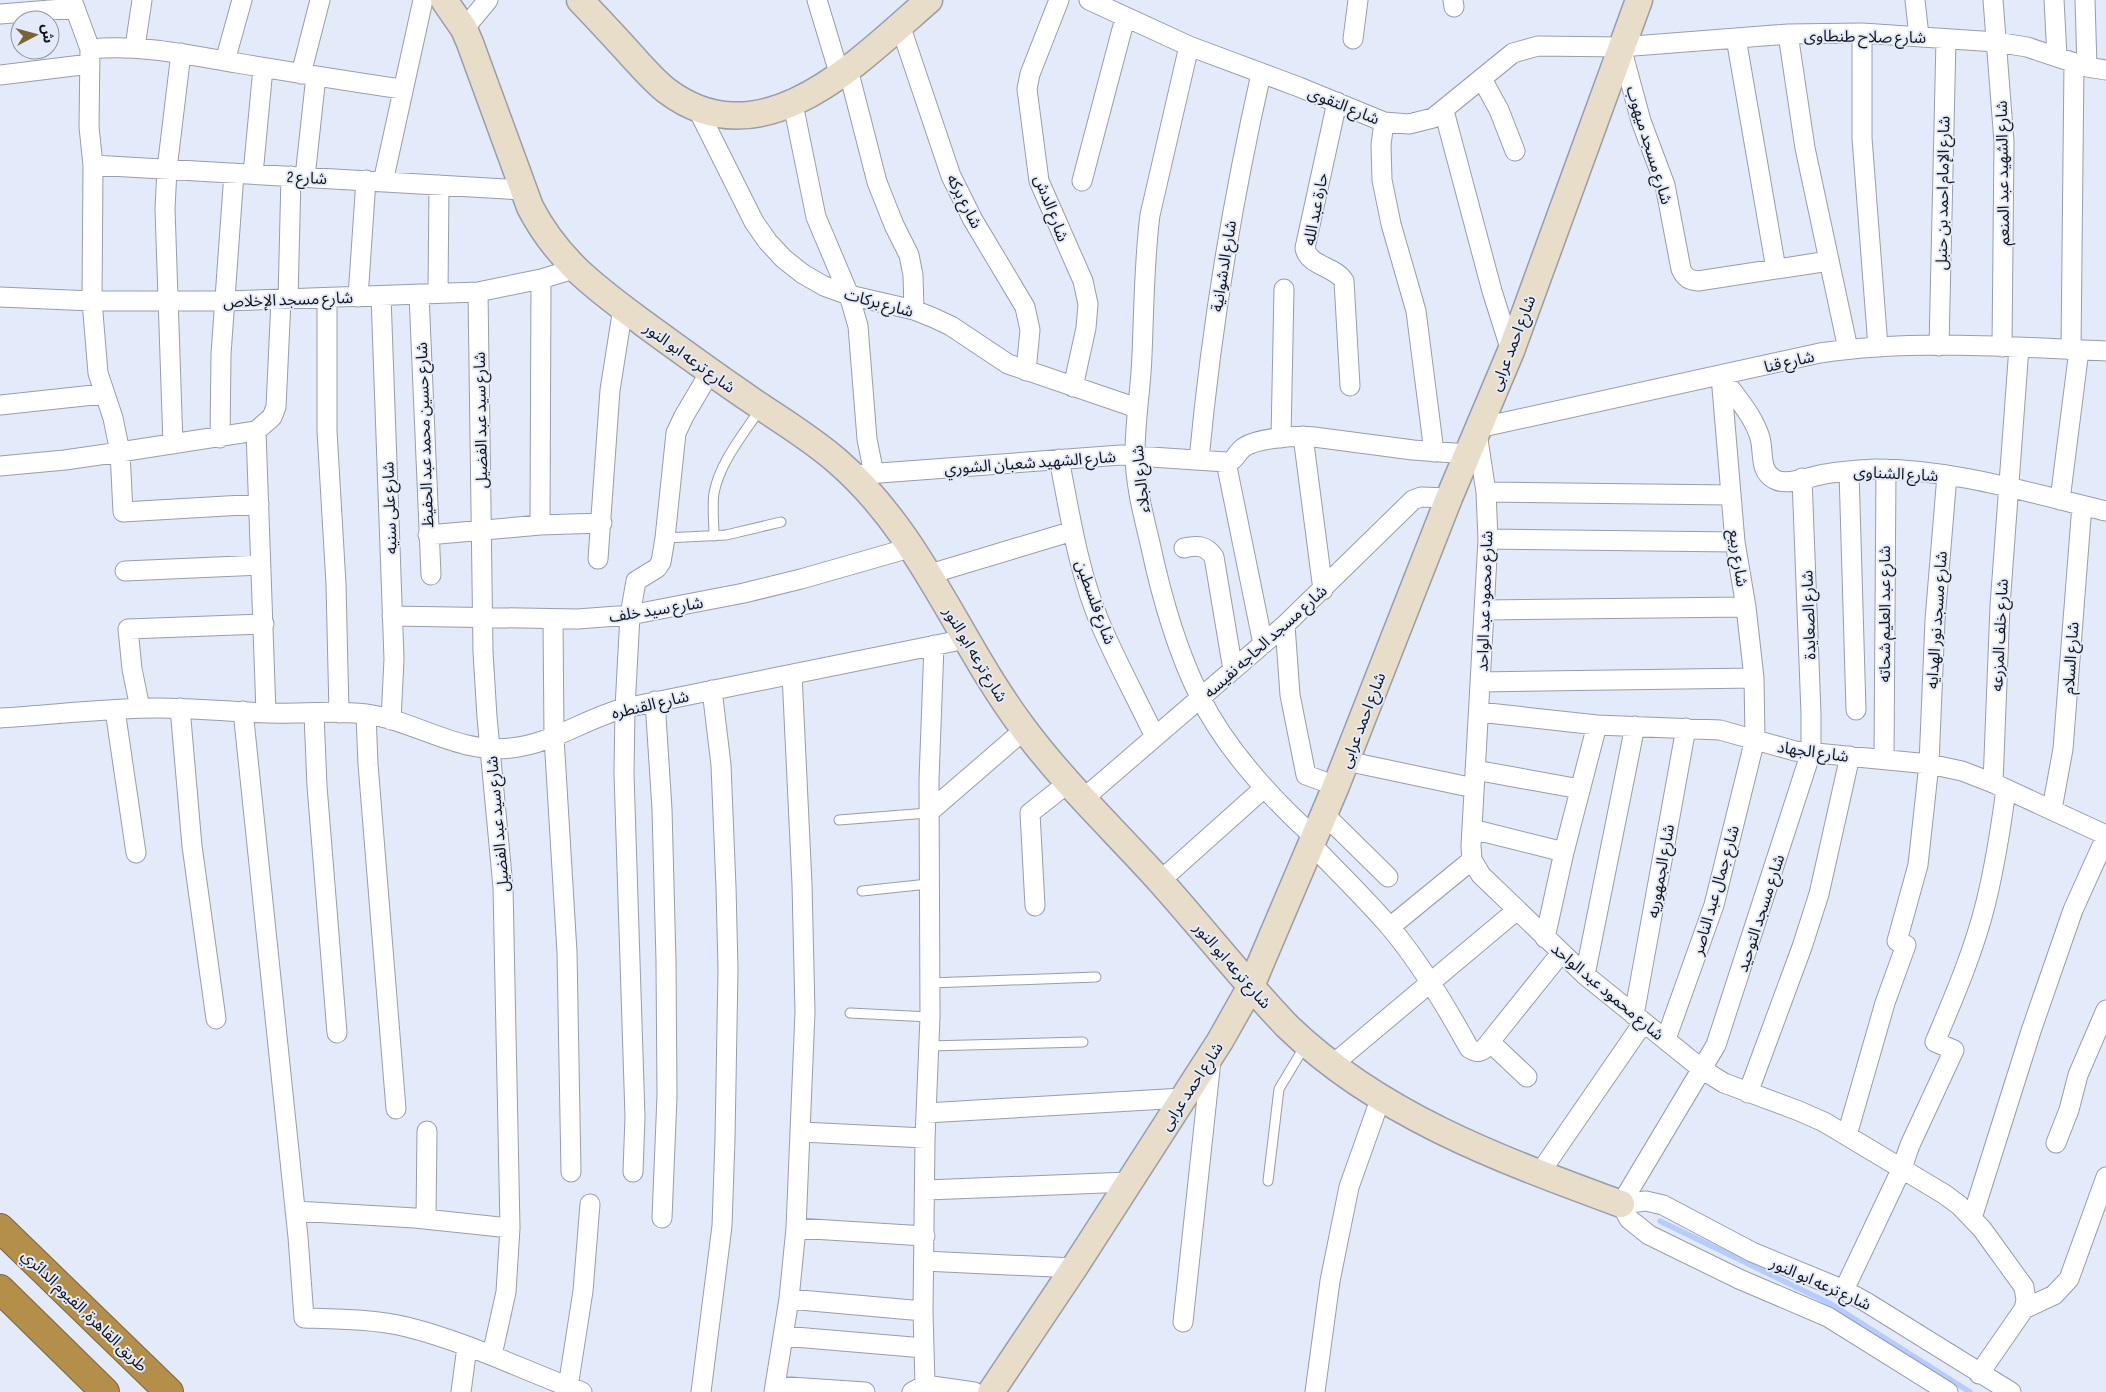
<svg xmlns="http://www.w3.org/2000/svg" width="2106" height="1392" font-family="'Sofia Sans Condensed','Noto Sans Arabic',sans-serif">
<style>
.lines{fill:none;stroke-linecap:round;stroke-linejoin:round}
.stream{stroke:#b5cdfe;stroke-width:5.5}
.lane-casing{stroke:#979daa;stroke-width:11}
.street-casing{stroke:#979daa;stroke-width:21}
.secondary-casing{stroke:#979daa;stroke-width:29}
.highway-casing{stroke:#7b6438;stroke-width:30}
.lane{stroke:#fff;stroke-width:9}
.street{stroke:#fff;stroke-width:19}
.secondary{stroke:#e8ddc8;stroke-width:26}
.highway{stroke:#b38f49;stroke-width:28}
.labels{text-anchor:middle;stroke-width:4;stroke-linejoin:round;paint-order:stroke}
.street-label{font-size:16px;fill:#121519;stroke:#e3eaf9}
</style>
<rect width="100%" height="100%" fill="#e3eaf9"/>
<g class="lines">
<!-- stream -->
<path class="stream" d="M1660,1221l171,83 139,88"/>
<defs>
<path id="lane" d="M714,536c0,-14 -2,-29 0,-43 6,-31 29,-58 46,-84
M665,538l61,-3 55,-13
M839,820l89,-7
M862,891l66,-7
M930,983l166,-6
M850,1013l80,4
M928,1046l155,-4
M1268,1181l11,-92 27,-45"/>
<path id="street" d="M72,0l18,49 -1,78 4,38 -1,136 6,72 15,45 7,34 136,-21 16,-14 4,-10 5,-107
M817,0l23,76
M1059,0l-29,74 -3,15 12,92 44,100 5,23 -2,24 -13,59
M1089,0l100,46 110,41 85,35 25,2 24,-6 80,-65 25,-7 83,1 167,-13 74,-1 134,9 31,5 60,20 19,3
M1453,0l1,7
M1915,0l4,36
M1993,0l11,142 -2,205
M2054,0l3,56
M2085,0l2,67
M0,14l75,-6
M900,25l51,151 22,44 52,87 5,23 -4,41
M464,29l24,-29
M1862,33v105l16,209
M1788,34l17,114 43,201
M1736,38l40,231
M1353,39l5,-39
M1189,46l-39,169c-6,47 -6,93 -8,140 -1,33 -7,65 -7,98 0,30 8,61 15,90 11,52 26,106 50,154 27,54 70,100 114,140
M135,47l7,-47
M1621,47l20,74 24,64 16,84c4,9 8,11 17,12l131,-20
M90,49c51,-5 98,6 147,14 55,9 110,18 165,26
M225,61l17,-61
M848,69l29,113 17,43 15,30 4,20 1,35
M301,74l19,-74
M0,75l90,-11
M1482,79l17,31 16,41
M1337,102l-32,146c3,18 30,18 39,33l6,105
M793,104l23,113 33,78 9,31 9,113 7,35
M697,108l57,114 14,20 16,17 19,15 21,12 25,9 65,15 20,8 17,8 57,38 129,44
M1444,111l48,180 19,60
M1384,122l-3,23 1,35 9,44 25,87 18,141
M93,165l429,25
M253,174l10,-106
M305,177l11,-101
M1082,181l43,-163
M383,182l40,-182
M478,292l5,360 4,65 16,170 7,341 -4,64 -14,63
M438,293l1,-108
M419,294l12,281
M381,296l13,363 -3,61
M0,297l92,4h133l253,-9 63,-13 33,-10
M358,297l8,-117
M327,298v133l9,153 3,129
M288,300l3,-124
M1939,346l7,-307
M2071,350l3,-287
M1722,377c13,19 32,39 38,61 4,14 -1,33 14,41 13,8 37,-3 51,-5 17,-3 33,-4 50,-5 78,0 155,24 231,42
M0,405l103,-11
M1478,428l342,-75c94,-14 192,-6 286,-2
M256,431l10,282
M1477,433l9,59 2,47 -17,307 1,14 9,15 104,100 118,95 21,13 75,28 25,11 120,72 15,11 23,24 42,58 2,13 -2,9 -45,65
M1303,436l20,154
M220,438l1,-84 13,-181
M1281,438l3,-149
M173,444l-8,-235 2,-40 14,-116
M1059,459c11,55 19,112 41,164 16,38 37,76 55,114
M1199,460c12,-130 33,-258 62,-386
M1226,462l37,182
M0,466l65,-6 55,-8 3,60 136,-8
M1849,471l7,239
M853,475l268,-20 105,7c10,-1 10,-9 17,-14 13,-10 55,-13 71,-11l99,13 55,4
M1486,492l244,3
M2060,500l19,-150
M540,525l1,-246
M428,535l112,-10 62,-2
M1488,539l247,3
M1184,548c13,-3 22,-3 30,9l19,113
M598,559l12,-169 13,-82
M125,571l135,-6
M930,574l143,-43
M1485,610l261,-3
M392,616l186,3 52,-4 114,-22 57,-14 112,-32
M553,619l1,118 13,215 4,220
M1285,625l5,70 16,80 30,11
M1481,682l273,-4
M655,701l7,108 4,152 1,135 -5,122
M140,708l-8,-39 -4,-40 136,-5
M180,708l12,138 24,173
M115,710l21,143
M243,711l55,526 6,81c34,1 69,1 103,9 60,15 116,43 175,65
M1479,712l118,13 123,5 75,21 134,13 33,7 31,12 113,52
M314,714l3,72 20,247
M366,714l2,50 28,345
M0,718c53,-3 106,-10 158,-10 37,0 73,4 110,5 32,1 66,-3 98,1 51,7 91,40 145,34 41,-4 75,-30 114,-40l341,-69
M1884,759l2,-290
M1346,761l128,27
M1475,770l105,19
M1993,783l7,-177 19,-259
M1083,799l202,-174 128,-125 8,-3 28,1
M2052,809l11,-60 19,-244
M928,813l96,-83
M1324,814l64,63
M1472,829l92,23
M1311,844c26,27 54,54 79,83 31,37 56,79 79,121 6,4 10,5 15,1l77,-96
M1160,881l104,-93
M1035,906l-5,-93 38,-30
M1390,927l82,-67
M1545,938l19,-86 33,-127
M1585,975l50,-249
M1634,1015l52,-287
M1666,1039l48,-134 41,-166 -1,-61 -8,-71 -11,-65 -14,-166
M1490,1042l37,35
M1332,1065l185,-155
M1748,1093l54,-146 17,-53 31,-138
M926,1113l257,-15
M801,1132l124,6
M1847,1135l38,-132 21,-58 -9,-4 21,-76 11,-101 6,-144 12,-145
M2056,1143l13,-33 9,-35 28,-65
M633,1172l2,-55 -11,-343 1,-66 5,-93 6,-34 21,-13 4,-6 4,-24 11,-105 8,-17 26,-44
M1539,1174l104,-151
M926,1190l203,-8
M1621,1204l95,-159 95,-293v-38l-9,-236
M1621,1204l25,-3 17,4 89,47 92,38 22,12 145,90
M1621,1204l8,15 20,16 90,44 89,38 120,75
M295,1211l120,7 95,10
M1972,1218l59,-187 42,-121 33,-73
M426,1219l1,-88
M796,1228l129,8
M924,1261l150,7
M1844,1290l58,-122 8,-23 44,-95 -19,-8c19,-45 39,-91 51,-140 9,-37 15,-75 20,-113
M789,1299l134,12
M2024,1309l30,-14 15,-16 37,-102
M1183,1322l28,-262
M783,1336l141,12
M925,1385l-2,-74 2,-173 5,-121 -1,-237 5,-135
M775,1386l90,6
M568,1387l15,-96 7,-87
M461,1392l6,-45
M701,1392l21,-166 3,-87 3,-170 -2,-82 -5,-122 -9,-75
M774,1392l15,-93 7,-71 9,-216 -3,-128 -10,-210
M912,1392l13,-7 49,7
M1315,1392l15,-111 19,-94 32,-90"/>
<path id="secondary" d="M444,0l20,29 6,14 60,164c28,54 66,81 113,116 37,27 74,54 111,79 28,19 58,37 83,59 85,73 121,181 187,268 41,55 91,102 136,152 43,48 83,99 127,145 93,90 215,134 334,178
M580,0c18,19 35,37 52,56 11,12 22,25 35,35 96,72 193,-31 262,-91
M991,1392l83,-124 146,-227 31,-55 85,-200 113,-288 62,-147 128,-351"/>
<path id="highway" d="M0,1228l169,164
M0,1289l105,103"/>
</defs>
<!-- lane casing -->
<use href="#lane" class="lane-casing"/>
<!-- street casing -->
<use href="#street" class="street-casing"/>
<!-- secondary casing -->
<use href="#secondary" class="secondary-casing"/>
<!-- highway casing -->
<use href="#highway" class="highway-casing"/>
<!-- lane -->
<use href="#lane" class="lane"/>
<!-- street -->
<use href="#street" class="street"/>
<!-- secondary -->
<use href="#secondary" class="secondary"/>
<!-- highway -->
<use href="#highway" class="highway"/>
</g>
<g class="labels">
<!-- street labels -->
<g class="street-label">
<text transform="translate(1865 36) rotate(1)" y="6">شارع صلاح طنطاوى</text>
<text transform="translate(1344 105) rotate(22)" y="6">شارع التقوى</text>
<text transform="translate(1650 145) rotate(73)" y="6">شارع مسجد ميهوب</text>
<text transform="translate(2002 173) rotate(-91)" y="6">شارع الشهيد عبد المنعم</text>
<text transform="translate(307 177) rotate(3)" y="6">شارع 2</text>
<text transform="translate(1942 193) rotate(-89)" y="6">شارع الإمام احمد بن حنبل</text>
<text transform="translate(965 201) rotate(63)" y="6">شارع بركه</text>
<text transform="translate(1052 208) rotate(69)" y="6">شارع الدش</text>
<text transform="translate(1315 209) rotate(-79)" y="6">حارة عبد الله</text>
<text transform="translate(1223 266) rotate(-81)" y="6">شارع الدشوانية</text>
<text transform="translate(288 299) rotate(-2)" y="6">شارع مسجد الإخلاص</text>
<text transform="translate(879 302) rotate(15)" y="6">شارع بركات</text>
<text transform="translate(1512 343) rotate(-69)" y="6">شارع احمد عرابى</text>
<text transform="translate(690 357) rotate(36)" y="6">شارع ترعه ابو النور</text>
<text transform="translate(1789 361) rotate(-13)" y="6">شارع قنا</text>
<text transform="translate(480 420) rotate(-91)" y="6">شارع سيد عبد الفضيل</text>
<text transform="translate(424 435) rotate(-92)" y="6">شارع حسين محمد عبد الحفيظ</text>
<text transform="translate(1030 462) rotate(-4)" y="6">شارع الشهيد شعبان الشوري</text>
<text transform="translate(1896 473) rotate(3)" y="6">شارع الشناوى</text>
<text transform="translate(1140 479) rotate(-96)" y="6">شارع الجلاء</text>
<text transform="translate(389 508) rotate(-92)" y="6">شارع على سنيه</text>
<text transform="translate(1739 558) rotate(82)" y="6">شارع ربيع</text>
<text transform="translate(1484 601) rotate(-88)" y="6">شارع محمود عبد الواحد</text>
<text transform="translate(1096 602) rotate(70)" y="6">شارع فلسطين</text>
<text transform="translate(656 609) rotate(-9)" y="6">شارع سيد خلف</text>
<text transform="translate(1884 614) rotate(-90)" y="6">شارع عبد العليم شحاته</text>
<text transform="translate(1808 615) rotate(-92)" y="6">شارع الصعايدة</text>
<text transform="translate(1936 620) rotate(-86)" y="6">شارع مسجد نور الهدايه</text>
<text transform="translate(1999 635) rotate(-87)" y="6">شارع خلف المزرعه</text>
<text transform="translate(1265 641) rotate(-42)" y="6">شارع مسجد الحاجه نفيسه</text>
<text transform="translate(976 654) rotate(59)" y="6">شارع ترعه ابو النور</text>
<text transform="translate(2070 658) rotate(-86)" y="6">شارع السلام</text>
<text transform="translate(650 704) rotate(-13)" y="6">شارع القنطره</text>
<text transform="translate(1362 720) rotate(-69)" y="6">شارع احمد عرابى</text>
<text transform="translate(1813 751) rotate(8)" y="6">شارع الجهاد</text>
<text transform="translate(497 824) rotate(-95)" y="6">شارع سيد عبد الفضيل</text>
<text transform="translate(1660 871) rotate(-80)" y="6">شارع الجمهوريه</text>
<text transform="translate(1715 890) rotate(-74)" y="6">شارع جمال عبد الناصر</text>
<text transform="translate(1760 913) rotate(-72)" y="6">شارع مسجد التوحيد</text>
<text transform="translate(1233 965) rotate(49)" y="6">شارع ترعه ابو النور</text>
<text transform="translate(1608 991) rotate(40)" y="6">شارع محمود عبد الواحد</text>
<text transform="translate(1191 1086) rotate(-57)" y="6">شارع احمد عرابى</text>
<text transform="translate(1821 1283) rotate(24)" y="6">شارع ترعه ابو النور</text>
<text transform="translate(85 1310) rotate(44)" y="6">طريق القاهرة, الفيوم الدائري</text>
</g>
</g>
<!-- north arrow -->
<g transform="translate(35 35) rotate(84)"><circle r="24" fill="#e3eaf9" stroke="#8f959f"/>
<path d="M0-4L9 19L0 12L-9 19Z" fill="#7c6334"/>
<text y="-8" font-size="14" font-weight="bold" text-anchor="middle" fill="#121519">ش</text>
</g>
</svg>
